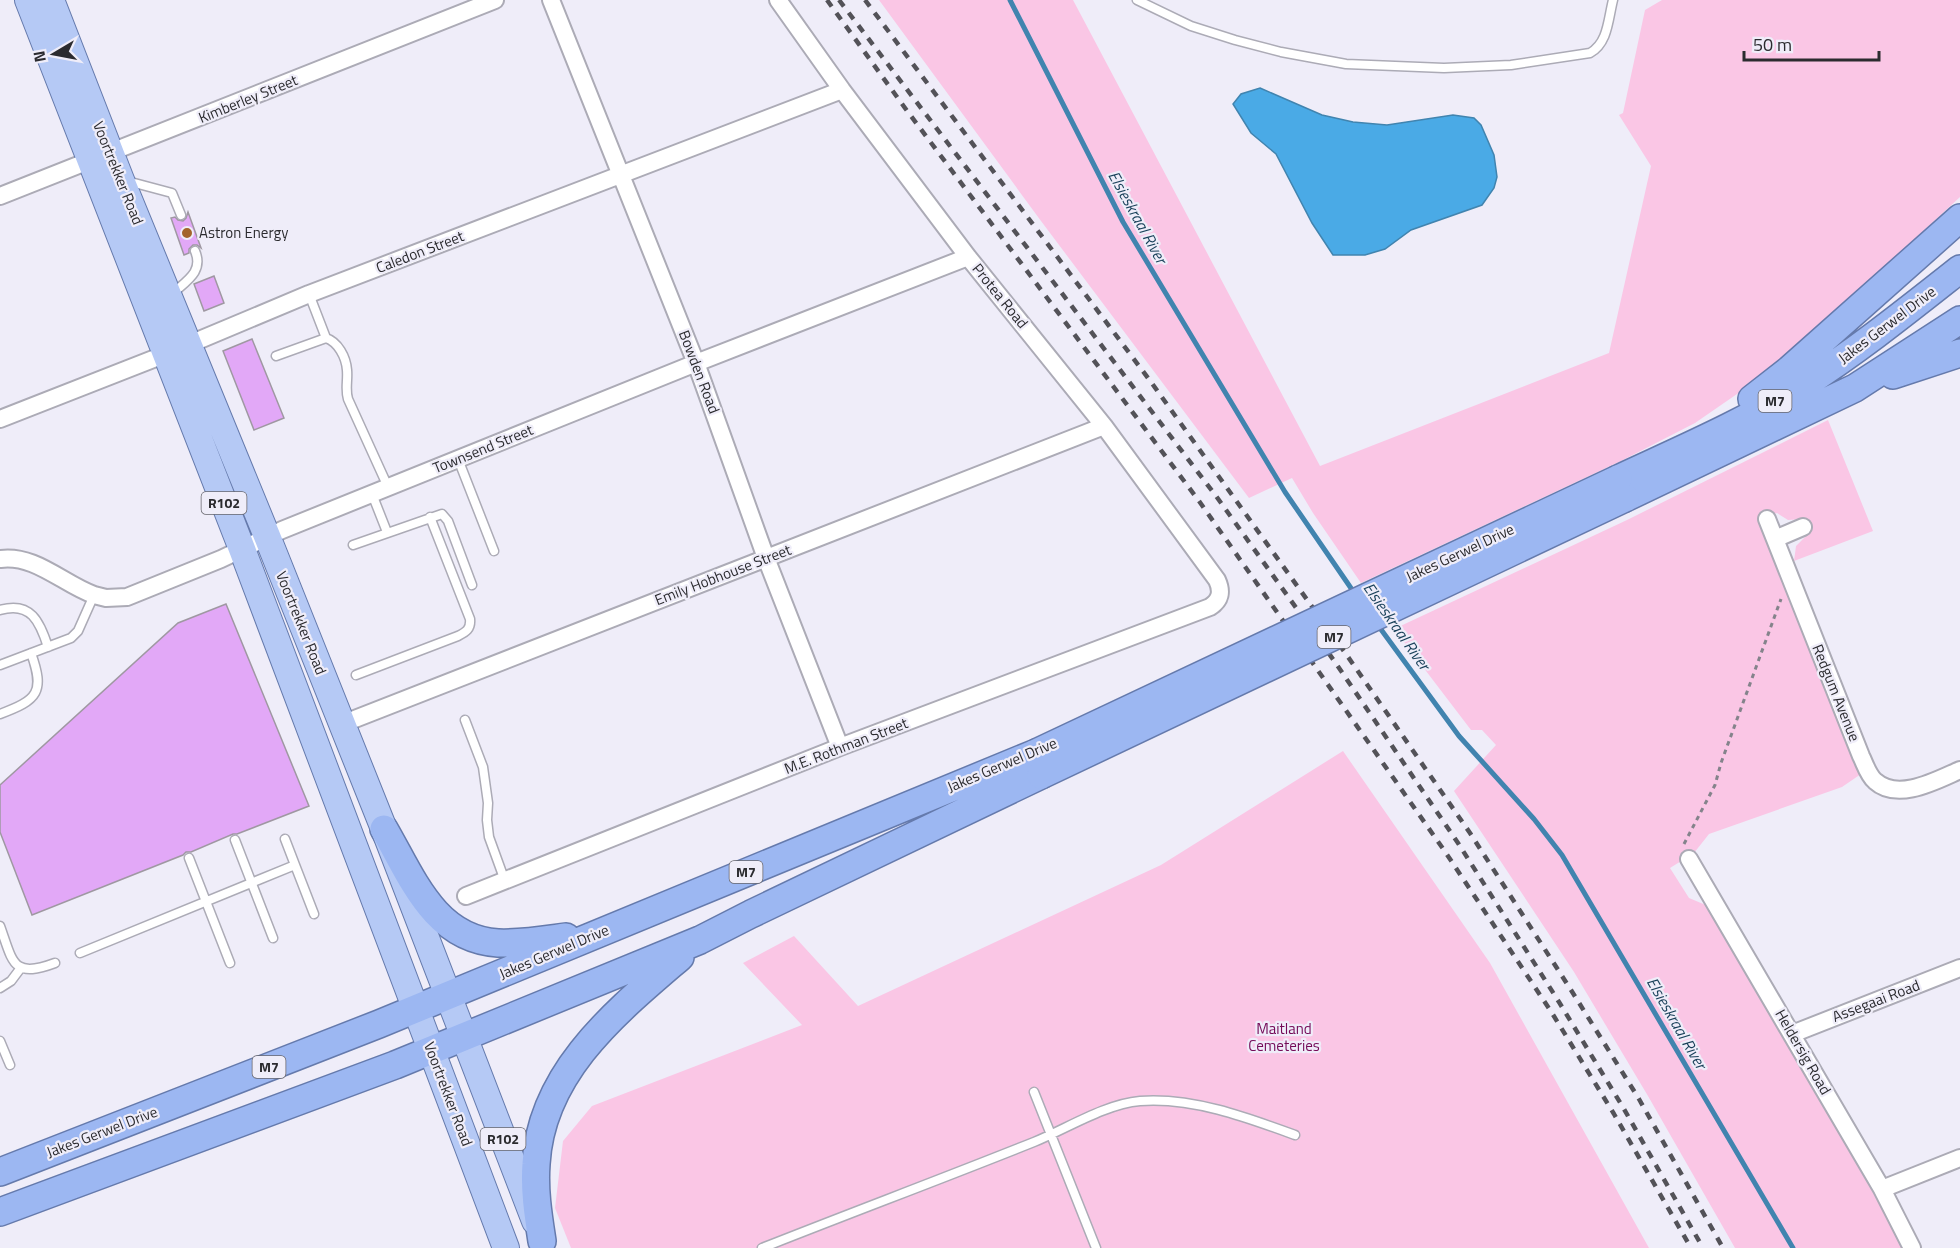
<svg xmlns="http://www.w3.org/2000/svg" width="1960" height="1248" font-family="'Titillium Web',sans-serif">
<style>
.green{fill:#fac6e5}
.water{fill:#4aaae6;stroke:#4184af;stroke-width:1.5}
.lines{fill:none;stroke-linecap:round;stroke-linejoin:round}
.stream{stroke:#4184af;stroke-width:5}
.building{fill:#e2a8f7;stroke:#9f98a2;stroke-width:1.5}
.service-casing{stroke:#acabb6;stroke-width:11}
.minor-casing{stroke:#acabb6;stroke-width:20}
.primary-casing{stroke:#657aac;stroke-width:28}
.trunk-casing{stroke:#657aac;stroke-width:30}
.path{stroke:#84838b;stroke-width:3;stroke-dasharray:4.5 4.5;stroke-linecap:butt}
.service{stroke:#fff;stroke-width:8}
.minor{stroke:#fff;stroke-width:16}
.primary{stroke:#b5c9f5;stroke-width:26}
.trunk{stroke:#9cb7f2;stroke-width:27}
.rail{stroke:#535258;stroke-width:4.5;stroke-dasharray:8 8;stroke-linecap:butt}
.trunk-bridge-casing{stroke:#657aac;stroke-width:30;stroke-linecap:butt}
.trunk-bridge{stroke:#9cb7f2;stroke-width:27}
.poi-dot{fill:#a3652b;stroke:#efedf9;stroke-width:2}
.labels{text-anchor:middle;stroke-width:4.5;stroke-linejoin:round;paint-order:stroke}
.shield{fill:#efedf9;stroke:#66656c;stroke-width:1.5}
.shield-label{font-size:14px;font-weight:bold;fill:#2b2b2f}
.street-label{font-size:15px;fill:#2b2b2f;stroke:#efedf9}
.poi-label{font-size:15px;fill:#2b2b2f;stroke:#efedf9;text-anchor:start}
.park-label{font-size:15px;fill:#740a58;stroke:#efedf9}
.water-label{font-size:16px;font-style:italic;fill:#173f58;stroke:#efedf9}
</style>
<rect width="100%" height="100%" fill="#efedf9"/>
<!-- green -->
<path class="green" d="M879,0h194l247,466 289,-113 42,-187 -32,-51 4,-2 22,-103 17,-10h298v197l-154,143 -40,34 -71,49 -74,38 -260,122 -48,-70 -21,-35 -43,20 -208,-277z
M1828,420l45,111 -79,30 2,-15 13,-13 -6,-14 -15,1 -11,-7 -17,6 101,255 -19,13 -133,47 -15,19 -24,15 19,30 19,8 197,342h-170l-87,-152 -74,-124 -120,-181 42,-46 -14,-15h-11l-77,-101 233,-109z
M1343,751l147,212 159,285h-1078l-16,-40 8,-67 29,-35 210,-81 -59,-62 51,-27 64,70 303,-141z"/>
<!-- water -->
<path class="water" d="M1260,88l62,27 31,7 34,3 66,-10 21,3 7,7 13,30 3,22 -3,11 -12,17 -71,25 -26,19 -20,6h-32l-21,-32 -36,-69 -25,-21 -18,-29 8,-10z"/>
<g class="lines">
<!-- stream -->
<path class="stream" d="M1010,0l113,222 162,270 70,102
M1377,624l82,112 75,83 28,36 231,393"/>
</g>
<!-- building -->
<path class="building" d="M188,212l13,36 -4,-3h-4l-4,4v4l-5,2 -13,-37 4,-1 3,3 5,1 3,-3z
M214,276l10,27 -20,8 -10,-27z
M252,339l32,79 -30,12 -31,-79z
M226,604l83,202 -72,28h-4l-42,18h-5l-3,3 -151,60 -32,-83v-47l178,-162z"/>
<g class="lines">
<defs>
<path id="service" d="M1137,0l54,26 44,14 46,12 65,12 98,4 67,-3 79,-12c18,-10 18,-33 23,-53
M127,181l45,12 9,22
M172,294c14,-13 32,-22 23,-43
M326,338c12,4 20,19 21,32 1,11 -2,19 1,29l40,88
M276,356l50,-18 -17,-44
M458,459l36,92
M372,494l15,38
M353,545l89,-31 6,7 24,64
M0,610c31,-9 40,12 48,37
M0,665l71,-27 7,-7 16,-36
M356,675l102,-39c8,-4 13,-7 12,-17l-40,-102
M0,714c38,-14 45,-22 31,-61
M465,720l18,47 5,36 -1,17 2,17 16,44
M285,839l10,26
M235,840l38,98
M189,858l41,105
M0,926c13,36 12,53 55,37
M80,953l215,-88 19,49
M0,988l11,-7 9,-12
M0,1041l10,24
M1034,1092l62,156
M762,1248c91,-36 182,-70 272,-106 32,-13 71,-38 106,-41 52,-4 106,16 155,34"/>
<path id="minor" d="M551,0l145,363 70,195 74,189
M0,196l495,-196
M0,419l166,-65 143,-60 533,-204
M1767,519l94,237c4,8 7,19 14,25 23,21 62,-1 85,-11
M1775,539l28,-12
M0,559c35,-5 63,25 94,36l12,3 21,-1 94,-38 61,-29 414,-167 272,-106
M342,724l762,-298
M1689,859l193,330 30,59
M466,896l374,-149 370,-140c11,-7 12,-16 7,-27l-113,-154 -136,-169 -126,-167 -64,-90
M1792,1034l168,-66
M1882,1189l78,-31"/>
<path id="primary" d="M28,0l214,549 264,699
M51,0l70,180 146,356 117,293 151,392"/>
<path id="trunk" d="M1893,375l67,-22
M1752,399l37,-29 171,-152
M1618,479c62,-29 126,-56 184,-93 55,-35 106,-76 158,-117
M1625,498l230,-110 105,-68
M384,829c28,48 50,110 114,114 23,1 46,-3 68,-6
M0,1172l379,-148 657,-271
M0,1212l395,-147 305,-125 51,-26 290,-139
M542,1241c-4,-26 -8,-51 -6,-77 5,-92 80,-152 144,-207"/>
</defs>
<!-- service casing -->
<use href="#service" class="service-casing"/>
<!-- minor casing -->
<use href="#minor" class="minor-casing"/>
<!-- primary casing -->
<use href="#primary" class="primary-casing"/>
<!-- trunk casing -->
<use href="#trunk" class="trunk-casing"/>
<!-- path -->
<path class="path" d="M1684,844l31,-59 6,-22 60,-164"/>
<!-- service -->
<use href="#service" class="service"/>
<!-- minor -->
<use href="#minor" class="minor"/>
<!-- primary -->
<use href="#primary" class="primary"/>
<!-- trunk -->
<use href="#trunk" class="trunk"/>
<!-- rail -->
<path class="rail" d="M827,0l78,108 294,393 247,352 106,160 62,101 77,134
M839,0l377,496 119,166 123,181 101,159 65,107 79,139
M865,0l286,382 195,272 124,179 101,157 68,109 84,149"/>
<defs>
<path id="trunk-bridge" d="M1036,753l582,-274
M1041,775l584,-277"/>
</defs>
<!-- trunk-bridge casing -->
<use href="#trunk-bridge" class="trunk-bridge-casing"/>
<!-- trunk-bridge -->
<use href="#trunk-bridge" class="trunk-bridge"/>
</g>
<!-- markers -->
<circle class="poi-dot" cx="187" cy="233" r="6"/>
<g class="labels">
<!-- shield labels -->
<g class="shield">
<rect x="1758.5" y="390" width="33" height="22" rx="4.5"/>
<rect x="201.5" y="492" width="45" height="22" rx="4.5"/>
<rect x="1317.5" y="626" width="33" height="22" rx="4.5"/>
<rect x="729.5" y="861" width="33" height="22" rx="4.5"/>
<rect x="252.5" y="1056" width="33" height="22" rx="4.5"/>
<rect x="480.5" y="1128" width="45" height="22" rx="4.5"/>
</g>
<g class="shield-label">
<text x="1775" y="406">M7</text>
<text x="224" y="508">R102</text>
<text x="1334" y="642">M7</text>
<text x="746" y="877">M7</text>
<text x="269" y="1072">M7</text>
<text x="503" y="1144">R102</text>
</g>
<!-- street labels -->
<g class="street-label">
<text transform="translate(248 99) rotate(-22)" y="5">Kimberley Street</text>
<text transform="translate(118 173) rotate(68)" y="5">Voortrekker Road</text>
<text transform="translate(420 252) rotate(-21)" y="5">Caledon Street</text>
<text transform="translate(1000 296) rotate(51)" y="5">Protea Road</text>
<text transform="translate(1887 325) rotate(-37)" y="5">Jakes Gerwel Drive</text>
<text transform="translate(699 372) rotate(69)" y="5">Bowden Road</text>
<text transform="translate(483 449) rotate(-22)" y="5">Townsend Street</text>
<text transform="translate(1460 553) rotate(-25)" y="5">Jakes Gerwel Drive</text>
<text transform="translate(723 575) rotate(-21)" y="5">Emily Hobhouse Street</text>
<text transform="translate(301 623) rotate(68)" y="5">Voortrekker Road</text>
<text transform="translate(1836 693) rotate(68)" y="5">Redgum Avenue</text>
<text transform="translate(846 746) rotate(-21)" y="5">M.E. Rothman Street</text>
<text transform="translate(1002 765) rotate(-23)" y="5">Jakes Gerwel Drive</text>
<text transform="translate(554 952) rotate(-23)" y="5">Jakes Gerwel Drive</text>
<text transform="translate(1876 1001) rotate(-21)" y="5">Assegaai Road</text>
<text transform="translate(1803 1052) rotate(60)" y="5">Heldersig Road</text>
<text transform="translate(448 1094) rotate(69)" y="5">Voortrekker Road</text>
<text transform="translate(102 1132) rotate(-21)" y="5">Jakes Gerwel Drive</text>
</g>
<!-- poi labels -->
<g class="poi-label">
<text x="199" y="238">Astron Energy</text>
</g>
<!-- park labels -->
<g class="park-label">
<text x="1284" y="1034">Maitland<tspan x="1284" dy="17">Cemeteries</tspan></text>
</g>
<!-- water labels -->
<g class="water-label">
<text transform="translate(1138 217) rotate(61)" y="6">Elsieskraal River</text>
<text transform="translate(1397 626) rotate(55)" y="6">Elsieskraal River</text>
<text transform="translate(1677 1023) rotate(60)" y="6">Elsieskraal River</text>
</g>
</g>
<!-- north arrow -->
<g transform="translate(54 54) rotate(260)" stroke="#efedf9" stroke-width="4.5" paint-order="stroke">
<path d="M0-4.5L10 22L0 15L-10 22Z" fill="#2b2b2f"/>
<text y="-9" font-size="16" font-weight="bold" text-anchor="middle" fill="#2b2b2f">N</text>
</g>
<!-- scale -->
<path d="M1744 51v9h135v-9" fill="none" stroke="#2b2b2f" stroke-width="3"/>
<text x="1753" y="51" font-size="18" fill="#2b2b2f" stroke="#efedf9" stroke-width="4.5" paint-order="stroke">50 m</text>
</svg>
